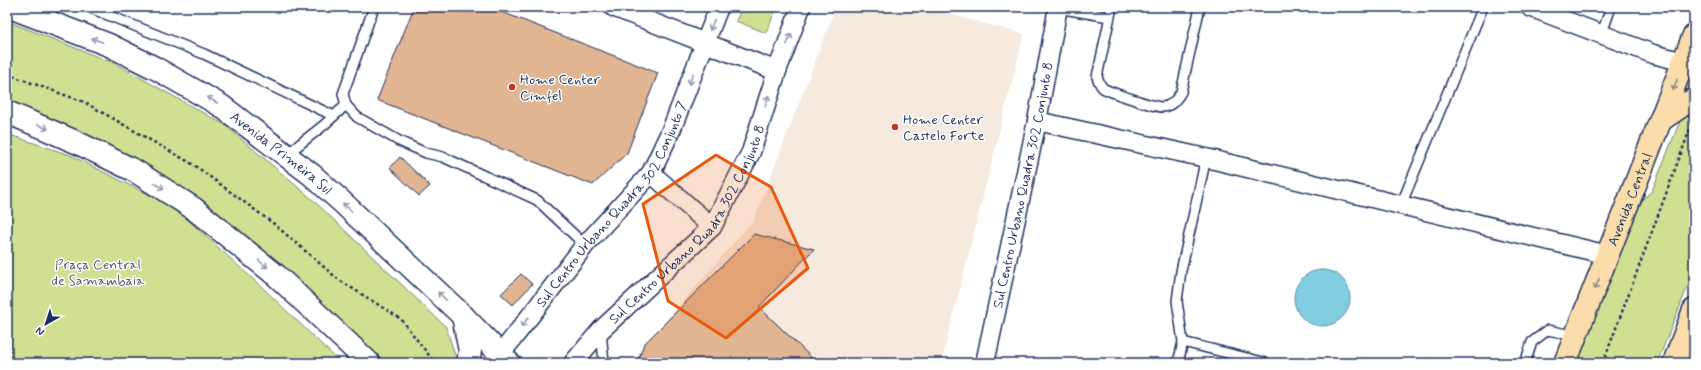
<svg xmlns="http://www.w3.org/2000/svg" width="1701" height="370" font-family="Mynerve,sans-serif">
<style>
.built{fill:#f6e9de}
.green{fill:#d1df92;stroke:#768778}
.water{fill:#82cee1;stroke:#598ead}
.building{fill:#e1b591;stroke:#1b2f5e}
.lines{fill:none;stroke-linecap:round;stroke-linejoin:round}
.service-casing{stroke:#1b2f5e;stroke-width:12}
.minor-casing{stroke:#1b2f5e;stroke-width:21}
.secondary-casing{stroke:#1b2f5e;stroke-width:25}
.primary-casing{stroke:#1b2f5e;stroke-width:25}
.path{stroke:#1b2f5e;stroke-width:2.5;stroke-dasharray:3 3;stroke-linecap:butt}
.service{stroke:#fff;stroke-width:9}
.minor{stroke:#fff;stroke-width:18}
.secondary{stroke:#fff;stroke-width:22}
.primary{stroke:#fbddab;stroke-width:22}
.oneway{stroke:#8d97ae}
.oneway2{stroke:#8b8684}
.marked{fill:#e8590c;fill-opacity:0.2;stroke:#e8590c;stroke-width:3;stroke-linejoin:round}
.poi-dot{fill:#c8321e;stroke:#fff;stroke-width:1.5}
.labels{text-anchor:middle;stroke-width:3;stroke-linejoin:round;paint-order:stroke}
.poi-label{font-size:14px;fill:#1b2f5e;stroke:#fff;text-anchor:start}
.street-label{font-size:14px;fill:#1b2f5e;stroke:#fff}
.park-label{font-size:14px;fill:#485b6b;stroke:#fff}
</style>
<rect width="100%" height="100%" fill="#fff"/>
<filter id="ink" filterUnits="userSpaceOnUse"><feTurbulence type="fractalNoise" baseFrequency=".025" numOctaves="2"/><feDisplacementMap in="SourceGraphic" scale="8" xChannelSelector="R" yChannelSelector="G"/><feConvolveMatrix kernelMatrix="1 2 1 2 8 2 1 2 1" color-interpolation-filters="sRGB"/></filter>
<g filter="url(#ink)">
<!-- built -->
<path class="built" d="M836,7h87l101,27 -83,329h-306l5,-13 114,-130z"/>
<!-- green -->
<path class="green" d="M742,7h35l-11,26 -30,-12z
M7,21l109,43 109,61 88,75 133,127 10,31 -1,5h-72l-103,-92 -98,-79 -175,-83z
M1694,61v27l-11,2z
M1694,109v162l-37,92h-87l63,-156 19,-16 28,-70z
M7,134l63,21 105,53 91,83 75,72h-334z"/>
<!-- water -->
<path class="water" d="M1294 298a28 28 0 1 1 56 0a28 28 0 1 1-56 0Z"/>
<!-- building -->
<path class="building" d="M414,7h75l169,66 -31,80 -34,32 -216,-85z
M400,157l30,29 -11,10 -29,-28z
M754,234l60,15 -55,58 58,56h-180l7,-19z
M521,274l11,10 -19,21 -12,-11z"/>
<g class="lines">
<defs>
<path id="service" d="M88,7l116,47 130,62
M374,7l-31,87 3,11 11,12 42,24 27,12 17,4 94,43 48,45
M1112,7l-15,70c1,3 3,8 6,11 6,4 52,19 59,19 9,0 15,-8 19,-15l19,-85
M1058,8l51,9
M1602,33l9,-26
M286,155l38,-30 22,-20
M1401,205l82,-198
M601,331l3,32
M1183,342l-6,-41 4,-30 25,-113
M1178,363l5,-21 84,21
M1525,363l7,-21 16,-12 28,6"/>
<g id="minor">
<path d="M613,7l164,64"/>
<path d="M1530,7l123,47 31,8"/>
<path d="M1037,121l169,37 402,97"/>
<path d="M651,173l61,54"/>
<path id="s1" d="M500,355l85,-110 66,-72 21,-45 47,-121"/>
<path id="s2" d="M573,363l28,-33 111,-103 39,-75 26,-81 24,-64"/>
<path id="s3" d="M985,363l52,-242 21,-114"/>
</g>
<g id="secondary">
<path id="s4" d="M10,7l99,38 46,23 65,37 92,70 31,28 120,113 46,47"/>
<path d="M7,112l71,31 57,28 58,37 84,68 92,87"/>
<path d="M463,316l7,35 -2,12"/>
</g>
<g id="primary">
<path d="M1661,120l22,-15 11,-5"/>
<path id="s5" d="M1565,363l129,-328"/>
<path d="M1674,363l20,-53"/>
</g>
</defs>
<!-- service casing -->
<use href="#service" class="service-casing"/>
<!-- minor casing -->
<use href="#minor" class="minor-casing"/>
<!-- secondary casing -->
<use href="#secondary" class="secondary-casing"/>
<!-- primary casing -->
<use href="#primary" class="primary-casing"/>
<!-- path -->
<path class="path" d="M7,74l77,28 110,63 80,59 65,56 62,39 34,44
M1603,363l89,-239"/>
<!-- service -->
<use href="#service" class="service"/>
<!-- minor -->
<use href="#minor" class="minor"/>
<!-- secondary -->
<use href="#secondary" class="secondary"/>
<!-- primary -->
<use href="#primary" class="primary"/>
</g>
<!-- one-way arrows -->
<defs><path id="oneway-shaft" d="M-6 0H5M1.5-3L5.5 0L1.5 3" fill="none" stroke-width="1.6" stroke-linecap="round" stroke-linejoin="round"/></defs>
<g class="oneway">
<use href="#oneway-shaft" transform="translate(712 25) rotate(111)"/>
<use href="#oneway-shaft" transform="translate(789 39) rotate(-69)"/>
<use href="#oneway-shaft" transform="translate(97 40) rotate(-159)"/>
<use href="#oneway-shaft" transform="translate(691 79) rotate(112)"/>
<use href="#oneway-shaft" transform="translate(212 100) rotate(-150)"/>
<use href="#oneway-shaft" transform="translate(767 101) rotate(-72)"/>
<use href="#oneway-shaft" transform="translate(43 127) rotate(24)"/>
<use href="#oneway-shaft" transform="translate(159 186) rotate(32)"/>
<use href="#oneway-shaft" transform="translate(347 207) rotate(-137)"/>
<use href="#oneway-shaft" transform="translate(263 264) rotate(39)"/>
<use href="#oneway-shaft" transform="translate(442 296) rotate(-136)"/>
<use href="#oneway-shaft" transform="translate(525 322) rotate(128)"/>
</g>
<g class="oneway2">
<use href="#oneway-shaft" transform="translate(1675 85) rotate(111)"/>
<use href="#oneway-shaft" transform="translate(1597 284) rotate(112)"/>
</g>
</g>
<!-- marked area -->
<path class="marked" d="M716,155l55,32 37,81 -82,70 -58,-37 -25,-97z"/>
<!-- markers -->
<g class="poi-dot">
<circle cx="512" cy="87" r="4"/>
<circle cx="895" cy="127" r="4"/>
</g>
<g class="labels">
<!-- poi labels -->
<g class="poi-label">
<text x="520" y="84">Home Center<tspan x="520" dy="16">Cimfel</tspan></text>
<text x="903" y="124">Home Center<tspan x="903" dy="16">Castelo Forte</tspan></text>
</g>
<!-- street labels -->
<g class="street-label">
<text dy="5" stroke="none"><textPath href="#s4" startOffset="310">Avenida Primeira Sul</textPath></text>
<text dy="5" stroke="none"><textPath href="#s3" startOffset="182">Sul Centro Urbano Quadra 302 Conjunto 8</textPath></text>
<text dy="5" stroke="none"><textPath href="#s5" startOffset="176">Avenida Central</textPath></text>
<text dy="5" stroke="none"><textPath href="#s1" startOffset="189">Sul Centro Urbano Quadra 302 Conjunto 7</textPath></text>
<text dy="5" stroke="none"><textPath href="#s2" startOffset="182">Sul Centro Urbano Quadra 302 Conjunto 8</textPath></text>
</g>
<!-- park labels -->
<g class="park-label">
<text x="98" y="269">Praça Central<tspan x="98" dy="16">de Samambaia</tspan></text>
</g>
</g>
<!-- margin -->
<rect width="1701" height="370" fill="none" stroke="#fff" stroke-width="24"/>
<rect x="12" y="12" width="1677" height="346" fill="none" stroke="#1b2f5e" stroke-width="1.5" filter="url(#ink)"/>
<!-- north arrow -->
<g transform="translate(46 324) rotate(219)" stroke="#ffffff" stroke-width="3" paint-order="stroke">
<path d="M0-3L7 15L0 10L-7 15Z" fill="#1b2f5e"/>
<text y="-6" font-size="11" font-weight="bold" text-anchor="middle" fill="#1b2f5e">N</text>
</g>
</svg>
